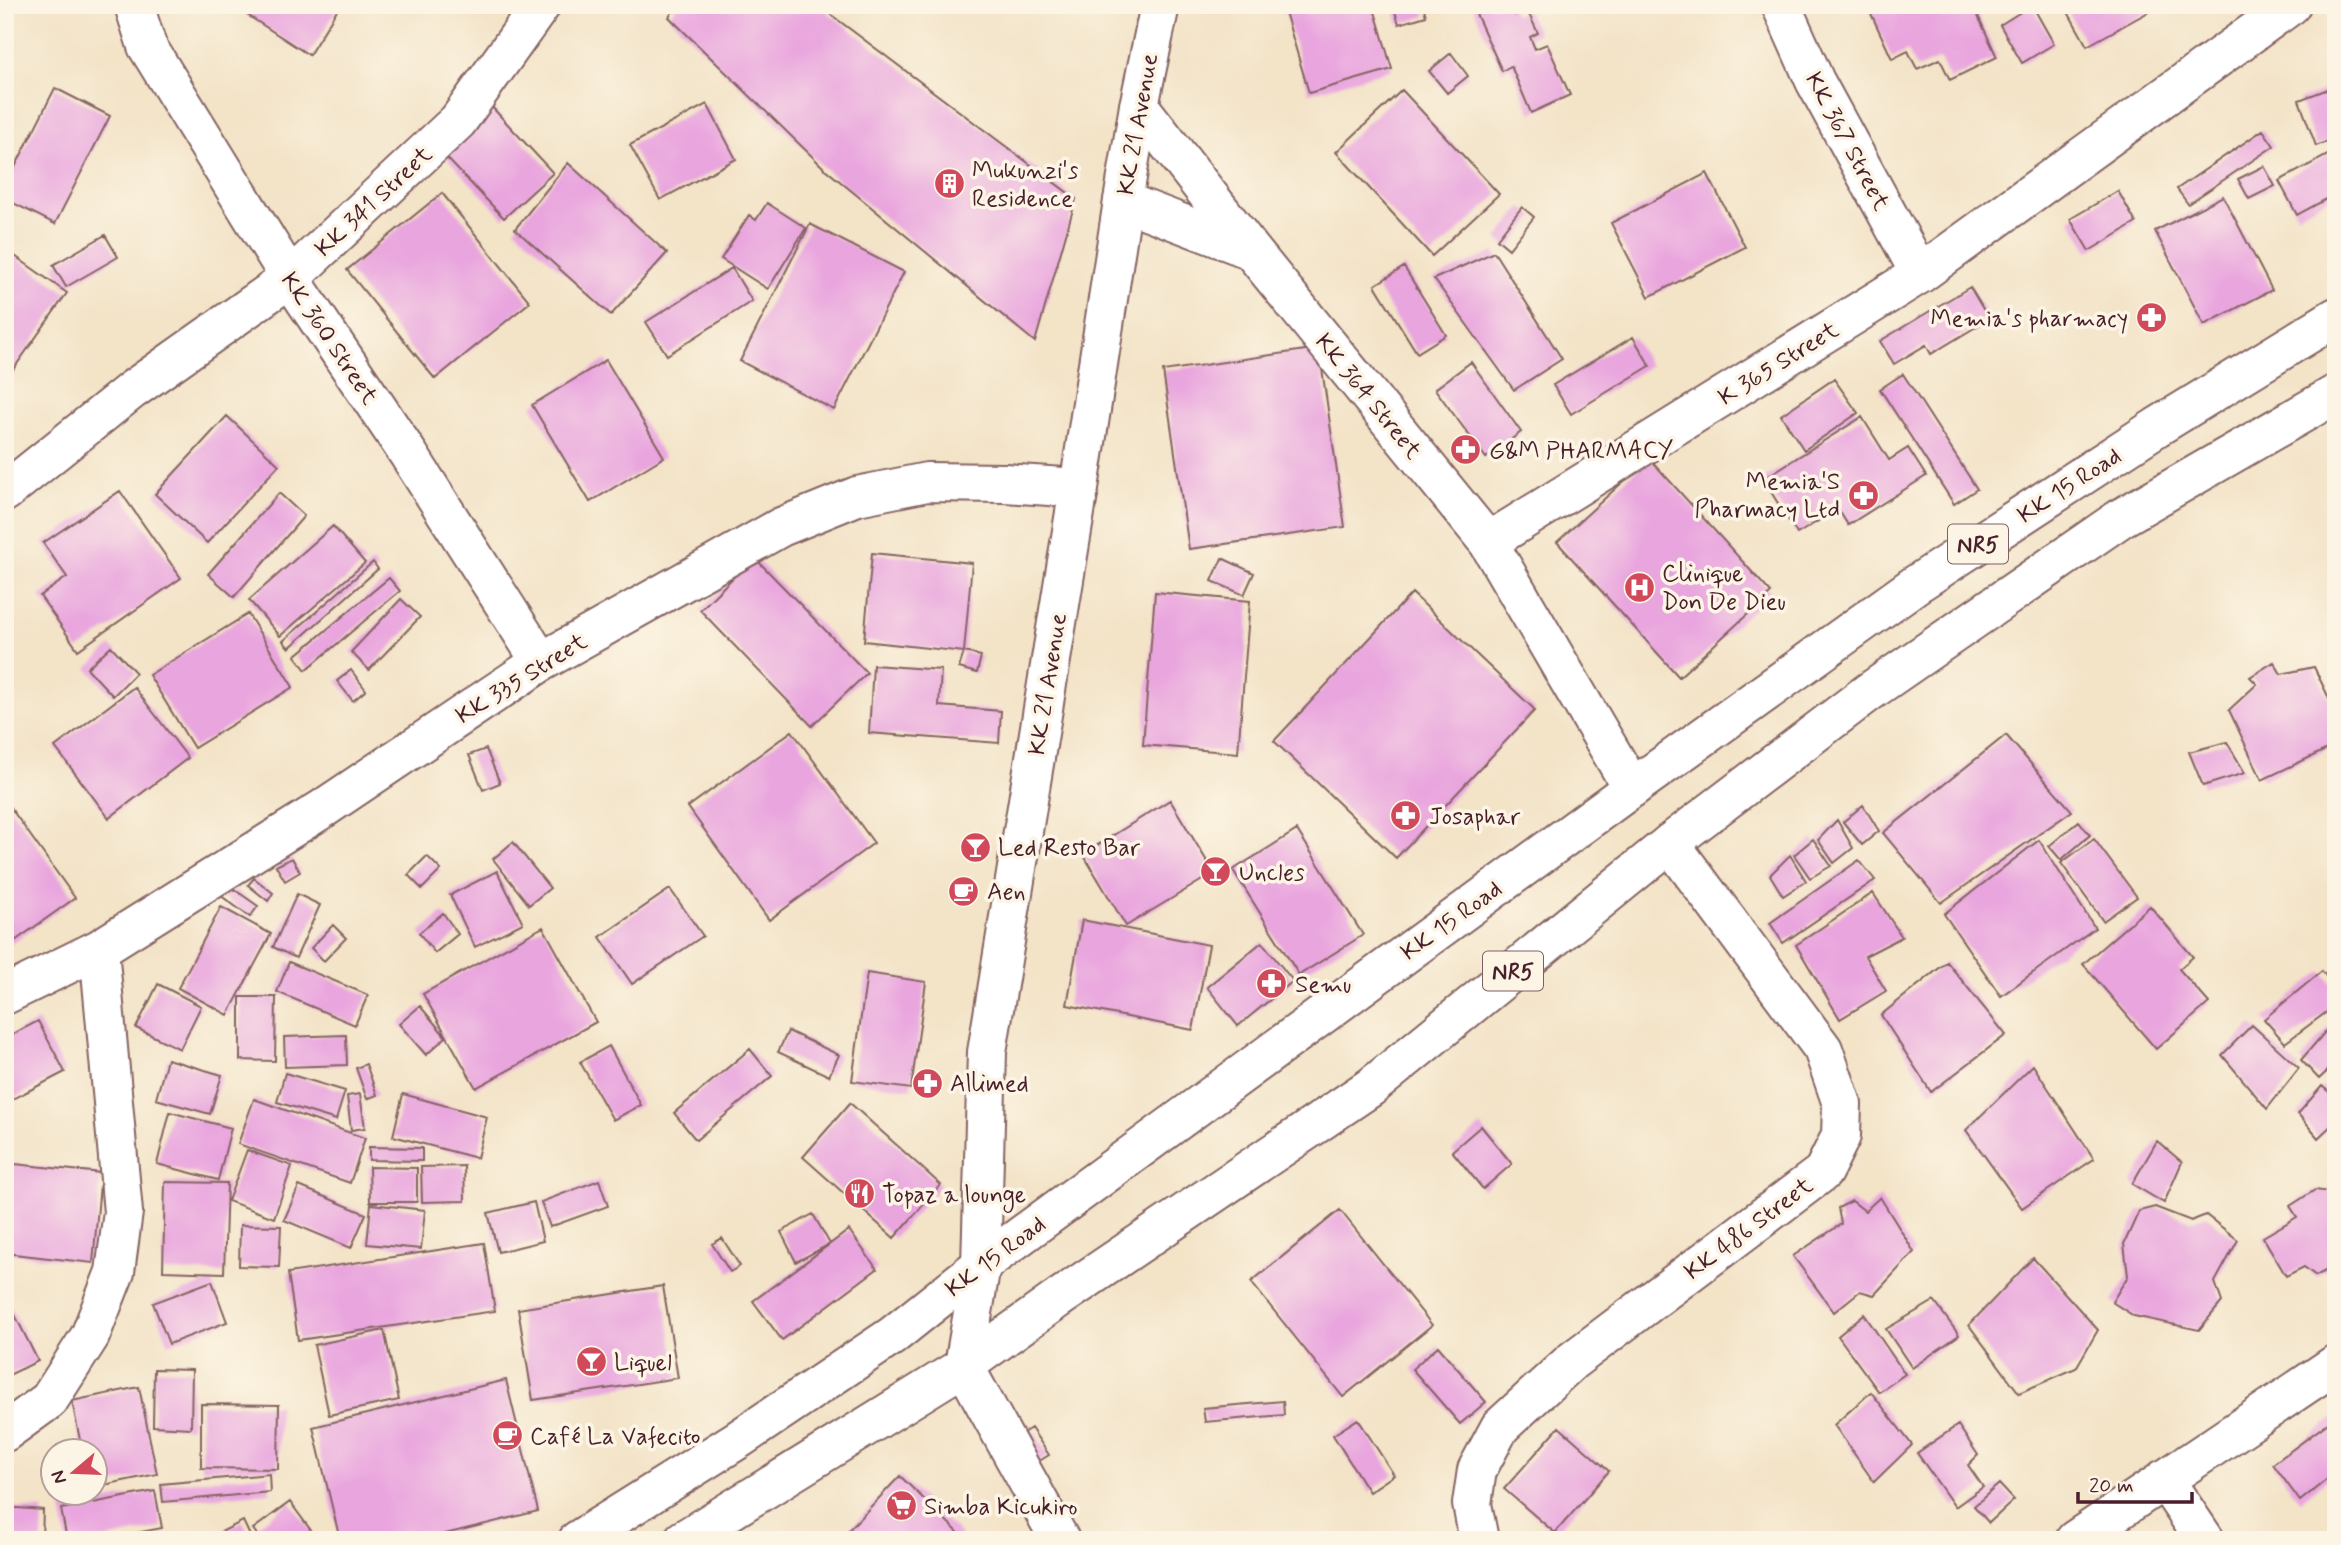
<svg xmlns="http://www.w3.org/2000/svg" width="2341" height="1545" font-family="Mynerve,sans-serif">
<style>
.building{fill:#e9a5de}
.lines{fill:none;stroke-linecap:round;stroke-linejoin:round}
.minor-casing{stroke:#856462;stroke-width:42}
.major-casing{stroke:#856462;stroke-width:42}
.highway-casing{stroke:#856462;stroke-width:42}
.minor{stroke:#fff;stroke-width:38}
.major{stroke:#fff;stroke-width:38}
.highway{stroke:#fff;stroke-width:38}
.labels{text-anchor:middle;stroke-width:7;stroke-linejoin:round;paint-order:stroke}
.shield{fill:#fcf5e5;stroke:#7f5f63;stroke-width:2}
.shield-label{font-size:23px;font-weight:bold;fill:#4a1f2b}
.street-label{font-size:24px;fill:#4a1f2b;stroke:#fcf5e5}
.poi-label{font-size:24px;fill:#4a1f2b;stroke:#fcf5e5;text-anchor:start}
</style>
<rect width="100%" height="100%" fill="#fcf5e5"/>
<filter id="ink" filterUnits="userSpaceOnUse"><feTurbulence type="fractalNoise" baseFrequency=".0143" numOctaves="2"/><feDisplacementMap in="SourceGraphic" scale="14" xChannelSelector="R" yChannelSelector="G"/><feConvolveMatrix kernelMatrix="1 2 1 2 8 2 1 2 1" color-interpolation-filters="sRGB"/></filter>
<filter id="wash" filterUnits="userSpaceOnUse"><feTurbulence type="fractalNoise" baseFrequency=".00686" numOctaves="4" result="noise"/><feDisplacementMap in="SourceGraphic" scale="28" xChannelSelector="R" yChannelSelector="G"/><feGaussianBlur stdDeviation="1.57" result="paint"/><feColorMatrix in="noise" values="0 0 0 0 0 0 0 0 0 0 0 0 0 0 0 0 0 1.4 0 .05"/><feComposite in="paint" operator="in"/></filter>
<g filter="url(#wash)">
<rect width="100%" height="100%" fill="#f3e3c7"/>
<g id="blocks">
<!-- building -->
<path class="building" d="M232,5h108l-31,50z
M677,5h141l258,194 -41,143 -210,-173 -156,-152z
M1283,5h90l19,64 -83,24z
M1393,5h30l3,11 -27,8z
M1472,5h38l5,10 12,-5 11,23 -8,4 5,12 12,-5 23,51 -39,18 -20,-47 -9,5z
M1871,5h102l24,52 -47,23 -10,-21 -23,10 -9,-18 -16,8 -24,-52z
M2032,5l22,39 -32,19 -22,-38z
M2064,5h97l-74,41z
M1451,53l17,23 -21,17 -18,-22z
M2336,86v52l-20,8 -17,-46z
M55,88l55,28 -55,108 -50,-25v-12z
M1402,90l97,104 -67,62 -96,-104z
M707,104l29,55 -76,41 -30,-55z
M490,105l63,68 -49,45 -63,-66z
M2263,130l11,16 -86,58 -11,-15z
M2333,152l3,6v36l-39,21 -18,-34z
M568,163l99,90 -56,62 -96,-86z
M2264,166l11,20 -26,13 -11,-20z
M1707,173l38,74 -96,50 -38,-74z
M2118,191l18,32 -47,28 -19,-32z
M442,193l88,109 -95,77 -88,-109z
M2223,196l49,94 -68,35 -49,-94z
M767,203l39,25 -38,61 -47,-30 28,-44 7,5z
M1522,207l12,10 -25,32 -12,-10z
M810,224l94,48 -70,138 -94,-49z
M105,235l13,22 -52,30 -13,-22z
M5,249l62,44 -62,88z
M1494,252l68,107 -48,31 -80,-111z
M1404,267l42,68 -29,18 -42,-68z
M732,268l20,33 -85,54 -21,-33z
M1970,287l19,32 -58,35 -5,-9 -32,19 -14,-23z
M1633,337l17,29 -79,48 -18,-29z
M1319,348l26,179 -156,22 -26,-178z
M606,360l58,97 -74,45 -58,-97z
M1471,362l50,70 -35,26 -51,-69z
M1903,374l74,115 -23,15 -74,-115z
M1834,379l24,34 -54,37 -23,-35z
M227,416l52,49 -72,78 -52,-49z
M1862,417l27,43 19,-12 18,28 -78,49 -10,-16 -41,25 -34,-55z
M1649,458l122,135 -92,84 -122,-135z
M120,491l61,87 -103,72 -38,-54 27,-19 -24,-34z
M279,493l25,23 -70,81 -26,-23z
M333,526l32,37 -85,73 -31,-36z
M872,553l100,10 -8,89 -100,-11z
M754,557l113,116 -55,53 -112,-116z
M1222,558l32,15 -10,22 -32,-14z
M373,562l5,7 -89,79 -6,-7z
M389,578l11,13 -94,79 -11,-14z
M1155,592l95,9 -12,152 -95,-8z
M1412,593l123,117 -139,148 -122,-117z
M401,599l19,18 -51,53 -18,-18z
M248,614l45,73 -99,61 -45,-73z
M111,646l25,27 -23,23 -26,-28z
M964,652l17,4 -4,17 -18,-5z
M2274,662l7,12 33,-7 22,46v32l-74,35 -33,-70 28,-26 -7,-7z
M873,665l68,5 -2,36 62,5 -2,32 -130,-10z
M351,670l15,20 -13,11 -16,-20z
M134,687l54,71 -79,60 -54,-71z
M792,731l82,112 -105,77 -81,-113z
M2006,735l66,76 -131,92 -58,-70z
M2227,742l18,31 -42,13 -14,-34z
M486,749l14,34 -17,7 -14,-35z
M5,800l70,98 -70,50z
M1170,800l44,73 -88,53 -43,-72z
M1863,805l16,26 -17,14 -19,-23z
M1837,820l16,28 -19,15 -16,-23z
M2079,821l11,14 -29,25 -12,-14z
M1297,830l66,105 -64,40 -66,-105z
M1813,839l18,27 -21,12 -16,-23z
M2094,839l43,58 -34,24 -42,-58z
M2039,840l56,88 -94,68 -57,-82z
M513,842l37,46 -21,17 -36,-46z
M1790,855l16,26 -23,15 -13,-21z
M427,856l14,14 -19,19 -14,-14z
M292,858l8,14 -15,9 -9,-15z
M1859,860l16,20 -92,63 -13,-20z
M497,871l26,52 -48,24 -25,-52z
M254,878l19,15 -5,8 -20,-16z
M228,885l30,21 -8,11 -30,-22z
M670,889l33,47 -71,48 -32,-47z
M1873,893l29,44 -37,19 21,35 -46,28 -44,-74z
M297,894l23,11 -24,53 -23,-11z
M2150,906l43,51 -14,12 30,34 -53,46 -73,-85z
M221,907l50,27 -43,81 -50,-27z
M443,913l15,21 -23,19 -16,-20z
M1082,920l127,25 -16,85 -126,-25z
M333,925l13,13 -22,23 -13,-13z
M543,927l53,95 -120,66 -53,-94z
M1262,942l31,39 -55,45 -31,-39z
M289,962l79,33 -13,30 -78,-33z
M1947,962l59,73 -75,57 -50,-77z
M2322,971l14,18v16l-51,38 -21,-24z
M867,973l59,9 -15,107 -59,-8z
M158,984l43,22 -21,43 -44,-21z
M240,997h36l-1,64 -35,-1z
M420,1006l26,31 -20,18 -27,-31z
M2336,1019v44l-17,16 -18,-19z
M38,1021l27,51 -60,31v-65z
M2252,1025l47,43 -32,41 -45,-54z
M788,1031l51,24 -10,21 -51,-24z
M346,1035l1,30 -62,2 -1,-30z
M609,1046l32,59 -28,15 -33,-58z
M750,1049l22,27 -76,64 -22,-27z
M167,1059l55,16 -12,39 -54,-15z
M366,1064l11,31 -10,4 -11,-31z
M2033,1065l61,94 -72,49 -56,-78z
M285,1073l60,18 -9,29 -59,-18z
M2322,1086l14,12v23l-18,17 -20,-24z
M360,1094l5,34 -14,2 -4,-34z
M403,1094l84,23 -10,41 -84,-22z
M254,1099l111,39 -15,45 -112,-39z
M850,1103l91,82 -47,53 -91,-81z
M170,1112l61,16 -13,52 -61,-16z
M1481,1126l31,38 -29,25 -31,-38z
M2157,1141l25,21 -18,41 -32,-19z
M369,1147l53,1v13l-53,-1z
M247,1150l45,16 -18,52 -46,-17z
M5,1163l96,10 -8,90 -88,-10z
M464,1166l1,35 -43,1 -1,-35z
M369,1167l48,1v34h-47z
M599,1180l9,26 -58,21 -9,-25z
M165,1182l62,1 -3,90 -61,-2z
M299,1186l67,28 -15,34 -67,-28z
M2315,1190l21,3v72l-20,11 -12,-9 -18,9 -23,-39 34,-20 -7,-11z
M1880,1197l34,55 -40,43 -14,-4 -26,21 -41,-56 48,-32 -3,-16 14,-7 13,10z
M534,1202l9,39 -45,11 -10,-39z
M371,1204l54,6 -4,39 -54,-5z
M2155,1207l36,14 15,-6 32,25 -23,42 7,20 -23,28 -65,-14 -22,-14 16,-26 -4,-32 15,-33z
M1340,1210l92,115 -89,72 -92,-115z
M813,1214l17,30 -34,18 -15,-30z
M240,1225l41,1 -2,41 -40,-1z
M849,1230l28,39 -95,71 -29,-39z
M722,1238l18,28 -10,6 -18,-28z
M484,1243l11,68 -197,29 -10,-67z
M2033,1258l65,72 -22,38 -57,25 -50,-68z
M212,1281l15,41 -58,22 -16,-41z
M663,1286l15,92 -145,22 -15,-91z
M5,1295l33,66 -33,16z
M1934,1301l25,34 -47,33 -26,-39z
M1864,1314l41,60 -26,18 -41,-56z
M384,1330l15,70 -70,15 -15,-70z
M1438,1346l48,56 -26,22 -48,-55z
M154,1369l38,1 -1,58 -38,-2z
M506,1380l32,131 -117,29h-81l-27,-113z
M139,1387l18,87 -63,13v-37h-12l-10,-49z
M1871,1392l41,53 -38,37 -40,-57z
M1283,1401l1,14 -79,7 -2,-14z
M201,1404l78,1 -1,64 -77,-1z
M2336,1417v55l-36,29 -27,-37z
M1358,1419l36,56 -25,17 -36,-57z
M1958,1425l20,30 -10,10 15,22 -28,20 -38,-54z
M1559,1427l50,44 -54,62 -51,-44z
M1031,1428l18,27 -16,10 -18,-27z
M269,1474l1,18 -107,10 -2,-18z
M900,1476l62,60 -4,4h-119z
M1999,1484l15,16 -25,23 -15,-17z
M155,1491l7,37 -62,12h-33l-6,-31z
M290,1502l28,38h-57l-8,-11z
M5,1507l38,3 -1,30h-37z
M243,1521l9,19h-47z"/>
</g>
</g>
<g filter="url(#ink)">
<use href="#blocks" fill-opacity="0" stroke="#856462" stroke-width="2"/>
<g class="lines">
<defs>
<path id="minor" d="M134,5l13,41 143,232 119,177 132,207
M1781,5l34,76 105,193
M1139,106l112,144 237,292
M1123,201l128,49
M5,492l127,-102 158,-112 168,-157 83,-116
M1632,788l-144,-246 432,-268 371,-269
M5,995l94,-46 225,-141 217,-146 240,-135 76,-31 70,-14 78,1 74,5
M964,1366l96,174
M5,1432l44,-32 41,-64 25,-64 8,-60 -24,-263
M2164,1479l41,61
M1479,1540l-7,-36 5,-34 23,-43 72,-66 251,-189 18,-36 1,-32 -19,-55 -153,-206
M2075,1540l261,-176"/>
<path id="major" d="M964,1366l17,-101 6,-213 92,-564 44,-287 16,-95 21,-101"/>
<path id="highway" d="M578,1540l161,-101 153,-103 89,-71 651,-477 283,-203 242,-158 179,-110
M683,1540l281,-174 95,-68 312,-211 299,-244 199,-151 252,-174 215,-124"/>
</defs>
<!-- minor casing -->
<use href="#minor" class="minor-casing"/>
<!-- major casing -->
<use href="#major" class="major-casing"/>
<!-- highway casing -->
<use href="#highway" class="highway-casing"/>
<!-- minor -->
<use href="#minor" class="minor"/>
<!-- major -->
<use href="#major" class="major"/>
<!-- highway -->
<use href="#highway" class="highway"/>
</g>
</g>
<!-- icons -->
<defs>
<symbol id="building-disc" viewBox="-11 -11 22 22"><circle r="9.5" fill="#d1495b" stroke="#fcf5e5"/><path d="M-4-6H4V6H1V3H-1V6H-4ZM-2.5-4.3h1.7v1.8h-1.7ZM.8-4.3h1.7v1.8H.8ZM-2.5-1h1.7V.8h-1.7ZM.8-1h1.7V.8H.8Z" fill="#fff"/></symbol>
<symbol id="pharmacy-disc" viewBox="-11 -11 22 22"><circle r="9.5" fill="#d1495b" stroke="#fcf5e5"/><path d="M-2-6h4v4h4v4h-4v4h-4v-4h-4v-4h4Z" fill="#fff"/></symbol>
<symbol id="hospital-disc" viewBox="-11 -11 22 22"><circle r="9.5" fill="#d1495b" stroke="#fcf5e5"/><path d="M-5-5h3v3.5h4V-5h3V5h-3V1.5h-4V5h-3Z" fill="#fff"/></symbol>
<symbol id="bar-disc" viewBox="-11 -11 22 22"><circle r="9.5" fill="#d1495b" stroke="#fcf5e5"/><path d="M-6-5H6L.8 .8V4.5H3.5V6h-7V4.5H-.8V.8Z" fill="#fff"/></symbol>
<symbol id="cafe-disc" viewBox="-11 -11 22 22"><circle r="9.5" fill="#d1495b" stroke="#fcf5e5"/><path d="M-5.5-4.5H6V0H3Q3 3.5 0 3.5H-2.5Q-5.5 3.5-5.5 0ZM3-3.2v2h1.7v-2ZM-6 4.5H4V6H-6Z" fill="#fff"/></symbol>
<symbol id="restaurant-disc" viewBox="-11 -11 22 22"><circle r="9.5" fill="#d1495b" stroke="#fcf5e5"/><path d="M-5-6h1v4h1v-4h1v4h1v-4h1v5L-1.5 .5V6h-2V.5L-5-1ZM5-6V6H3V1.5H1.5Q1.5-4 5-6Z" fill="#fff"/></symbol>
<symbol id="supermarket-disc" viewBox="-11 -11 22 22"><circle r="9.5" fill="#d1495b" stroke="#fcf5e5"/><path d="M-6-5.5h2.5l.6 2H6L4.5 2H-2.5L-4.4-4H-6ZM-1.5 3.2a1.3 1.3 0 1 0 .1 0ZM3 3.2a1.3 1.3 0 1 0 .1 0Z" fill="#fff"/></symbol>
</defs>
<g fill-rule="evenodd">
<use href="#building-disc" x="932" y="166" width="35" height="35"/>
<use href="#pharmacy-disc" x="2134" y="300" width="35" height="35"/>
<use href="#pharmacy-disc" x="1448" y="432" width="35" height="35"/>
<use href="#pharmacy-disc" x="1846" y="478" width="35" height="35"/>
<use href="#hospital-disc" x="1622" y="570" width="35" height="35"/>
<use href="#pharmacy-disc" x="1388" y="798" width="35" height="35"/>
<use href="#bar-disc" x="958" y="830" width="35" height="35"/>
<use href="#bar-disc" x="1198" y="854" width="35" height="35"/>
<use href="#cafe-disc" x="946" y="874" width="35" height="35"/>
<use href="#pharmacy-disc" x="1254" y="966" width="35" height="35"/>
<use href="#pharmacy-disc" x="910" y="1066" width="35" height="35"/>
<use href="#restaurant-disc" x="842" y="1176" width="35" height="35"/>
<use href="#bar-disc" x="574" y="1344" width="35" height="35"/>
<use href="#cafe-disc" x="490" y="1418" width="35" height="35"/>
<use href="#supermarket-disc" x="884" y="1488" width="35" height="35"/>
</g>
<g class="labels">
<!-- shield labels -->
<g class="shield">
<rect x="1948" y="524.5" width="60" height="39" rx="5"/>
<rect x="1483" y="951.5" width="60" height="39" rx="5"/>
</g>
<g class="shield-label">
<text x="1978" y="552">NR5</text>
<text x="1513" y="979">NR5</text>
</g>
<!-- street labels -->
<g class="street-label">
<text transform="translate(1137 124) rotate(-80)" y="8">KK 21 Avenue</text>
<text transform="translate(1848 141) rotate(62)" y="8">KK 367 Street</text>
<text transform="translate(373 201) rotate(-43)" y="8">KK 341 Street</text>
<text transform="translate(330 338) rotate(56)" y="8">KK 360 Street</text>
<text transform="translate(1778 363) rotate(-32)" y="8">K 365 Street</text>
<text transform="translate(1369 396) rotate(51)" y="8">KK 364 Street</text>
<text transform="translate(2069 485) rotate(-33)" y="8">KK 15 Road</text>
<text transform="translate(521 678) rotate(-32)" y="8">KK 335 Street</text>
<text transform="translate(1047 684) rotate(-81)" y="8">KK 21 Avenue</text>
<text transform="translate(1451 920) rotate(-36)" y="8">KK 15 Road</text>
<text transform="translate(1748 1228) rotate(-37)" y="8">KK 486 Street</text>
<text transform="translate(995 1256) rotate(-37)" y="8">KK 15 Road</text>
</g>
<!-- poi labels -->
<g class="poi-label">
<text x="972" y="178">Mukunzi's<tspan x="972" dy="28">Residence</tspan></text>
<text x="2128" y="326" text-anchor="end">Memia's pharmacy</text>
<text x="1489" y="458">G&amp;M PHARMACY</text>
<text x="1840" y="489" text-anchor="end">Memia'S<tspan x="1840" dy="28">Pharmacy Ltd</tspan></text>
<text x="1662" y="581">Clinique<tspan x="1662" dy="28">Don De Dieu</tspan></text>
<text x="1429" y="824">Josaphar</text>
<text x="998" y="855">Led Resto Bar</text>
<text x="1239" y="880">Uncles</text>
<text x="987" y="899">Aen</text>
<text x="1295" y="992">Semu</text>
<text x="950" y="1091">Allimed</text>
<text x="882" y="1202">Topaz a lounge</text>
<text x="614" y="1370">Liquel</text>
<text x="530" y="1444">Café La Vafecito</text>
<text x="924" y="1514">Simba Kicukiro</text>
</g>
</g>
<!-- margin -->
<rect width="2341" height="1545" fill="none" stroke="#fcf5e5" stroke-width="28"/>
<!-- north arrow -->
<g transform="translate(74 1472) rotate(251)"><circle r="33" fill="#fcf5e5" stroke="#b59f9b" stroke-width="2"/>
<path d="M0-5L12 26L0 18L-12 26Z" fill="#d1495b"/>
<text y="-10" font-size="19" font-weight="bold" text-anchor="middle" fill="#4a1f2b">N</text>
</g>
<!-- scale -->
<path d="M2078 1492v10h114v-10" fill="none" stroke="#4a1f2b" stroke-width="3.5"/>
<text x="2089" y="1492" font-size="21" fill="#4a1f2b" stroke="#fcf5e5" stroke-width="5" paint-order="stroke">20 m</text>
</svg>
